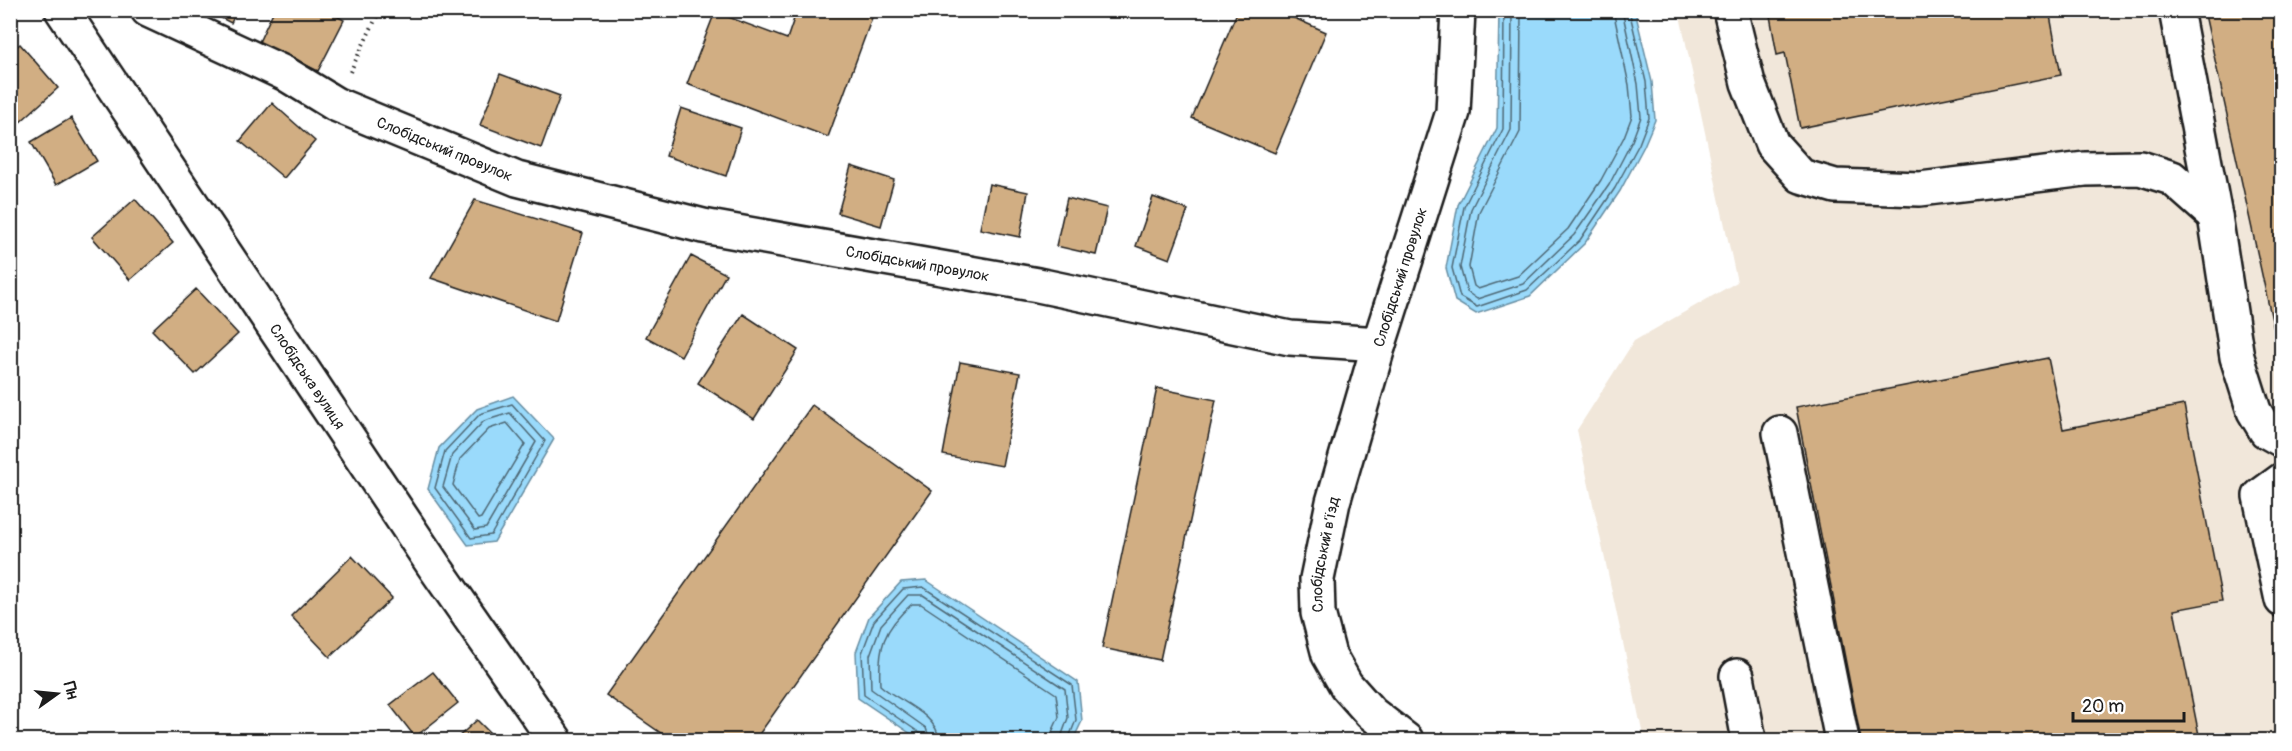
<svg xmlns="http://www.w3.org/2000/svg" width="2292" height="751" font-family="Pangolin,sans-serif">
<style>
.built{fill:#f1e7da}
.water{fill:#9adafb;stroke:#688ea2;stroke-width:1.5}
.lines{fill:none;stroke-linecap:round;stroke-linejoin:round}
.shore{stroke:#4e6875;stroke-width:1.5}
.building{fill:#d1ae83;stroke:#1c1c1c;stroke-width:1.5}
.minor-casing{stroke:#1c1c1c;stroke-width:38}
.path{stroke:#1c1c1c;stroke-width:4;stroke-dasharray:1.5 4.5;stroke-linecap:butt}
.minor{stroke:#fff;stroke-width:33}
.labels{text-anchor:middle;stroke-width:4.5;stroke-linejoin:round;paint-order:stroke}
.street-label{font-size:15px;fill:#1c1c1c;stroke:#fff}
</style>
<rect width="100%" height="100%" fill="#fff"/>
<filter id="ink" filterUnits="userSpaceOnUse"><feTurbulence type="fractalNoise" baseFrequency=".0167" numOctaves="2"/><feDisplacementMap in="SourceGraphic" scale="12" xChannelSelector="R" yChannelSelector="G"/><feConvolveMatrix kernelMatrix="1 2 1 2 8 2 1 2 1" color-interpolation-filters="sRGB"/></filter>
<g filter="url(#ink)">
<!-- built -->
<path class="built" d="M1679,11h602v729h-637l-67,-310 57,-89 103,-59z"/>
<!-- water -->
<path class="water" d="M1499,11h136l17,71 3,38 -11,26 -24,45 -35,52 -55,53 -54,18 -21,-13 -9,-33 12,-63 39,-77z
M513,396l41,43 -60,103 -26,3 -40,-56 11,-41 38,-39z
M926,580l152,102 4,39 -9,19h-153l-62,-42 -2,-46 13,-35 32,-35z"/>
<g class="lines">
<!-- shore -->
<path class="shore" d="M1504,10l-1,119 -39,78 -12,61 8,29 17,10 50,-17 53,-50 35,-52 24,-44 10,-26 -3,-36 -17,-72
M1512,10l-1,120 -40,79 -11,58 7,25 10,7 46,-15 51,-49 35,-50 23,-44 9,-24 -3,-33 -16,-74
M1521,10l-1,122 -41,80 -10,55 5,19 4,3 40,-13 50,-47 33,-49 23,-43 8,-21 -3,-31 -16,-75
M512,404l33,37 -54,94 -20,3 -36,-50 10,-37 35,-37z
M510,413l26,29 -50,86 -11,2 -32,-43 9,-32 32,-34z
M507,423l18,21 -44,74 -3,1 -25,-34 7,-26 29,-30z
M923,740l-3,-7 -56,-38 -2,-42 12,-32 29,-32 20,-2 149,98 4,35 -8,20
M930,740l-4,-12 -55,-39 -1,-34 11,-30 27,-30h15l142,94 3,29 -8,22
M939,740c-1,-26 -42,-39 -59,-55 -2,-37 3,-56 32,-81h9l135,90 3,23 -7,15 -1,8"/>
</g>
<!-- building -->
<path class="building" d="M206,10h31l-6,13z
M274,10h52l18,10 -26,51 -59,-29z
M797,10h63l13,5 -45,122 -141,-53 28,-72 72,27z
M1238,10h38l50,22 -51,121 -83,-35z
M1769,10h280l12,65 -261,53 -15,-75 -8,2z
M2204,10h78v356z
M20,44l38,44 -40,36 -8,-9v-63z
M500,74l60,22 -19,52 -61,-23z
M272,103l43,38 -31,37 -44,-37z
M681,108l60,20 -15,48 -60,-20z
M71,118l26,43 -41,24 -25,-43z
M851,166l43,14 -13,46 -43,-13z
M989,184l39,8 -8,45 -40,-8z
M1153,197l35,13 -18,49 -34,-13z
M1067,198l40,10 -11,47 -40,-9z
M135,199l38,44 -43,37 -38,-43z
M475,200l108,33 -27,88 -125,-43z
M691,256l35,18 -45,82 -35,-19z
M196,289l42,45 -43,40 -43,-44z
M743,314l55,36 -44,69 -56,-36z
M2048,358l15,71 121,-24 38,196 -48,9 26,130h-339l-65,-333z
M960,362l60,11 -18,93 -59,-11z
M1157,388l59,12 -56,260 -58,-12z
M812,405l120,86 -177,249h-84l-65,-45z
M352,556l40,42 -62,59 -39,-41z
M433,672l25,31 -43,34 -25,-32z
M477,720l20,20h-42z
M2251,734l1,6h-35z"/>
<g class="lines">
<defs>
<g id="minor">
<path id="s1" d="M62,10l372,556 121,174"/>
<path id="s2" d="M148,10l138,64 49,30 182,75 186,47 335,59 252,53 89,6"/>
<path d="M1730,10l18,73 24,61 29,32 34,10 85,3 165,-20 55,-1 32,10 43,38"/>
<path d="M2176,10l39,206 22,141 17,54 12,20 16,9"/>
<path d="M1780,433l62,307"/>
<path d="M2282,480l-22,16 22,104"/>
<path d="M1737,676l12,64"/>
<path id="s3" d="M1406,740l-35,-27 -25,-28 -17,-30 -11,-42 -1,-34 16,-77 46,-158 74,-232 5,-102"/>
</g>
</defs>
<!-- minor casing -->
<use href="#minor" class="minor-casing"/>
<!-- path -->
<path class="path" d="M350,72l30,-62"/>
<!-- minor -->
<use href="#minor" class="minor"/>
</g>
</g>
<g class="labels">
<!-- street labels -->
<g class="street-label">
<text dy="5" stroke="none"><textPath href="#s2" startOffset="328">Слобідський провулок</textPath></text>
<text dy="5" stroke="none"><textPath href="#s2" startOffset="816">Слобідський провулок</textPath></text>
<text dy="5" stroke="none"><textPath href="#s3" startOffset="507">Слобідський провулок</textPath></text>
<text dy="5" stroke="none"><textPath href="#s1" startOffset="441">Слобідська вулиця</textPath></text>
<text dy="5" stroke="none"><textPath href="#s3" startOffset="219">Слобідський в’їзд</textPath></text>
</g>
</g>
<!-- margin -->
<rect width="2292" height="751" fill="none" stroke="#fff" stroke-width="36"/>
<rect x="18" y="18" width="2256" height="715" fill="none" stroke="#1c1c1c" stroke-width="2" filter="url(#ink)"/>
<!-- north arrow -->
<g transform="translate(57 694) rotate(75)" stroke="#ffffff" stroke-width="4.5" paint-order="stroke">
<path d="M0-4.5L10 22L0 15L-10 22Z" fill="#1c1c1c"/>
<text y="-9" font-size="16" font-weight="bold" text-anchor="middle" fill="#1c1c1c">Пн</text>
</g>
<!-- scale -->
<path d="M2073 712v9h111v-9" fill="none" stroke="#1c1c1c" stroke-width="3"/>
<text x="2082" y="712" font-size="18" fill="#1c1c1c" stroke="#ffffff" stroke-width="4.5" paint-order="stroke">20 m</text>
</svg>
